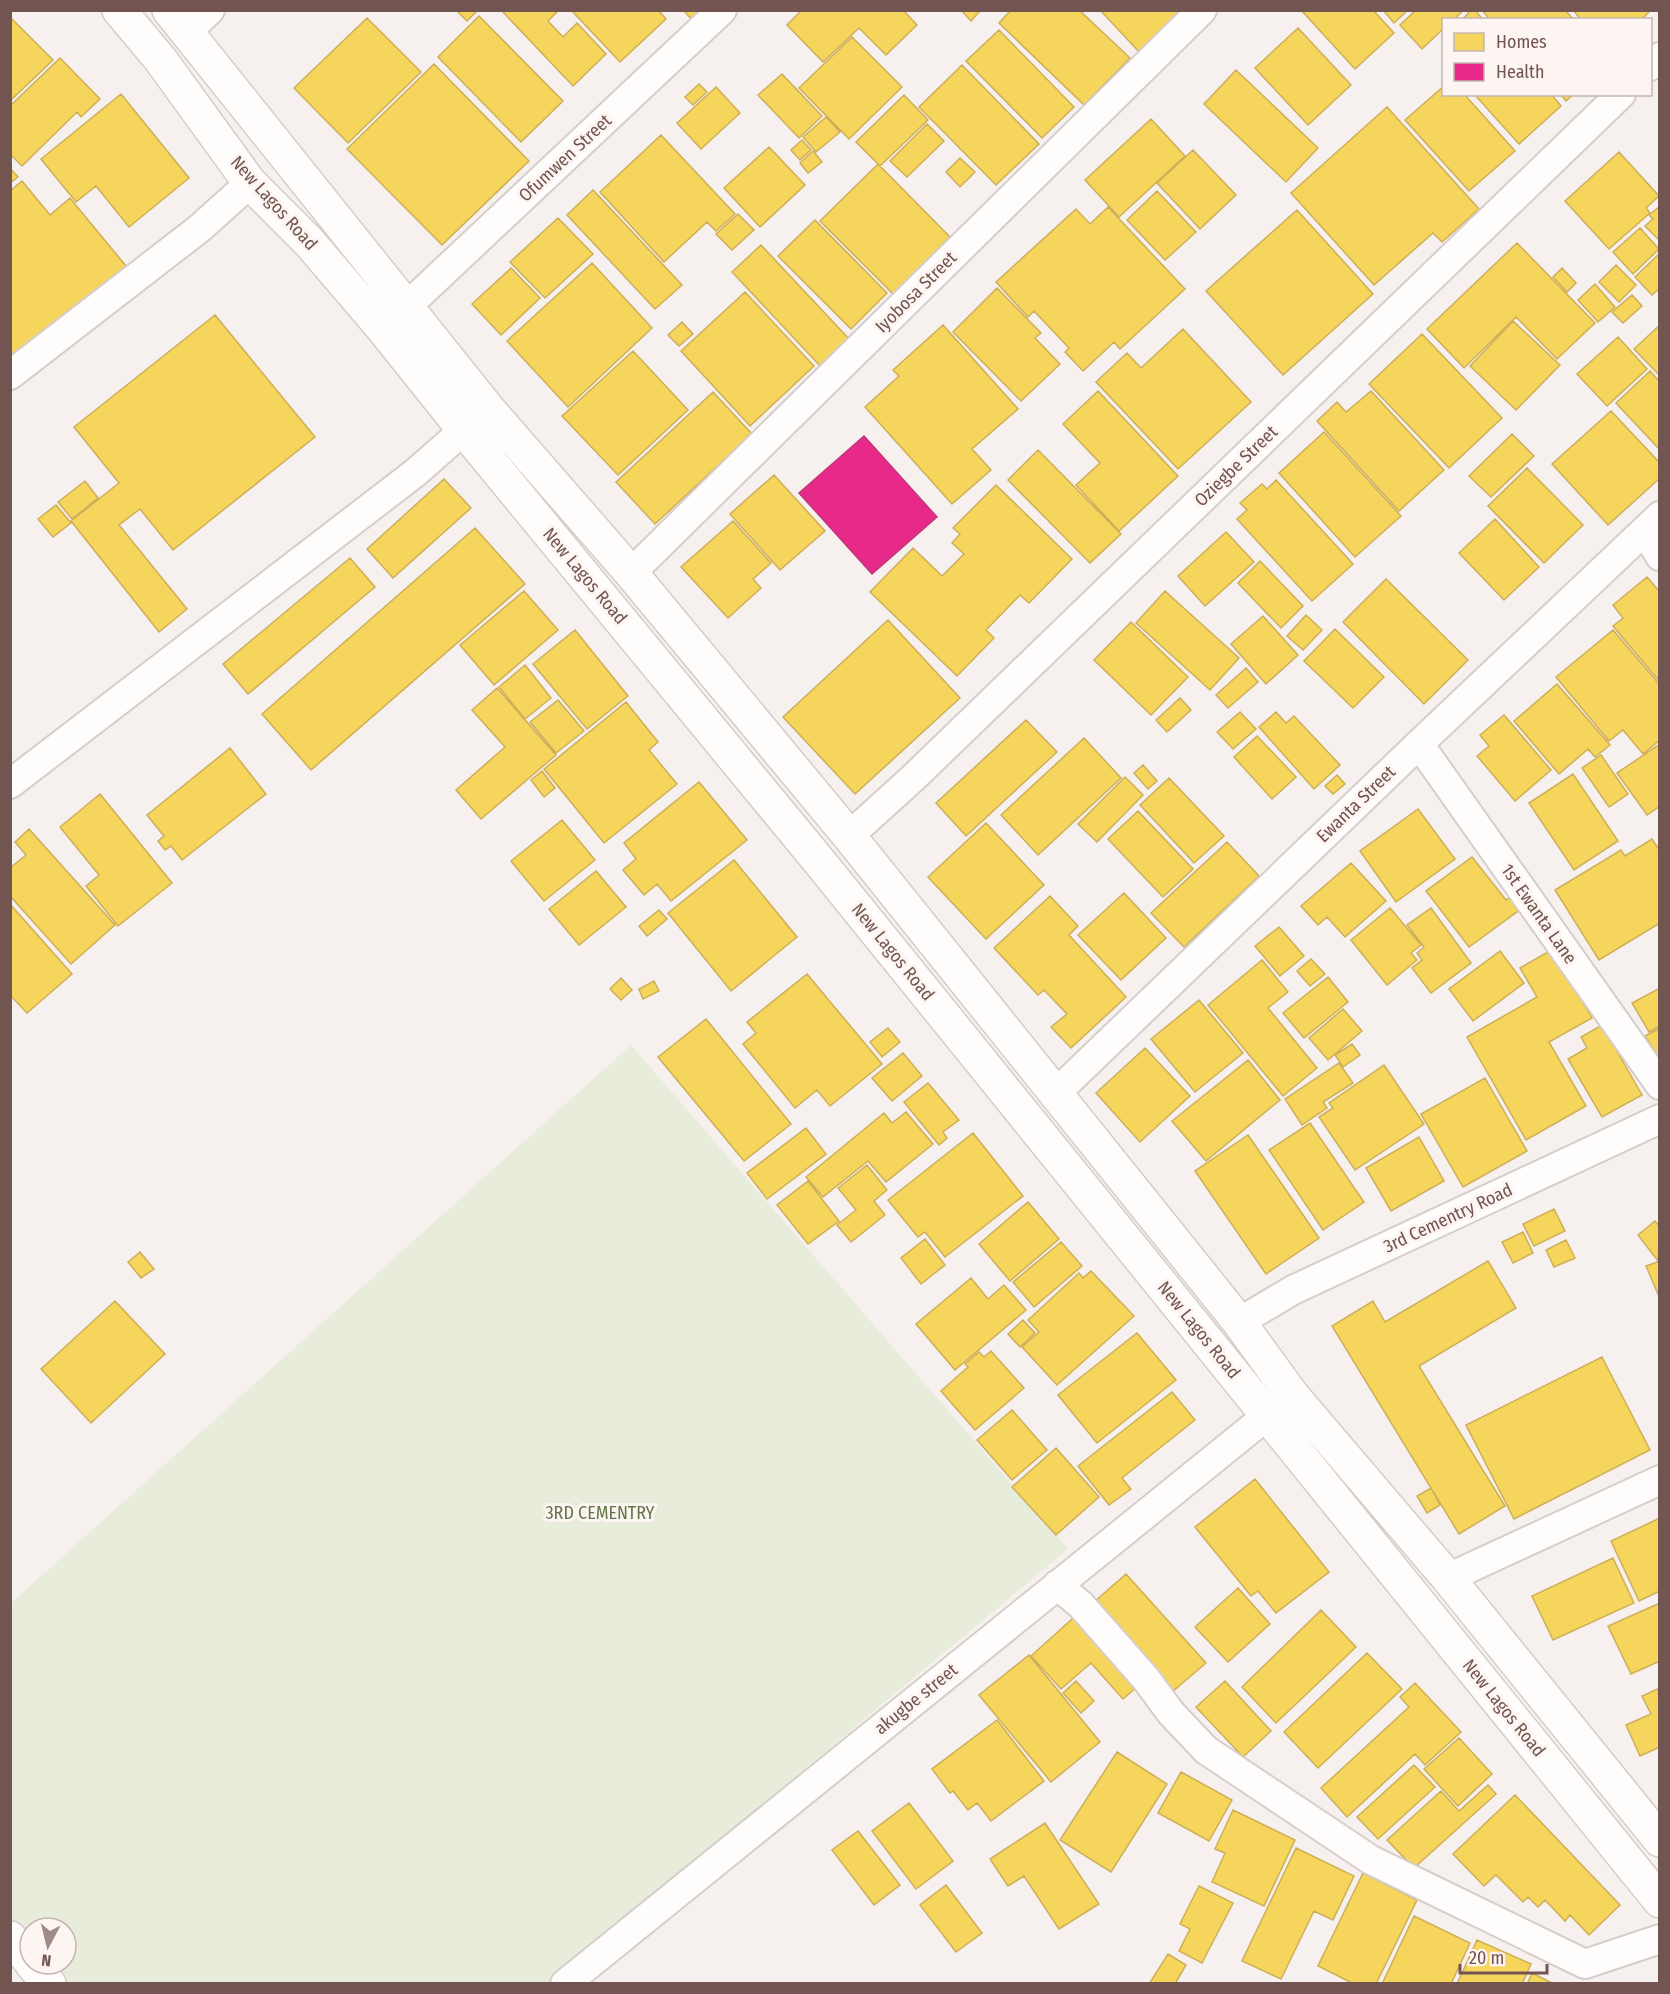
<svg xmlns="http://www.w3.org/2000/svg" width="1670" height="1994" font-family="'Fira Sans Condensed',sans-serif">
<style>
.green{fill:#e8ecda}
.homes{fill:#f6d55c;stroke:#ceae58;stroke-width:1.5}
.health{fill:#e7298a;stroke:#c43679;stroke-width:1.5}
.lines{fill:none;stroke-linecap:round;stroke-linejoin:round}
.street-casing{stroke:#d6cecc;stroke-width:32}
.secondary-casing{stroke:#d6ccca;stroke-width:36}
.street{stroke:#fefdfc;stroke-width:28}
.secondary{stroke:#fefdfc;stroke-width:33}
.labels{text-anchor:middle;stroke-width:6;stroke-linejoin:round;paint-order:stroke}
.street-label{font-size:18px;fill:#725450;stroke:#fdf5f1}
.park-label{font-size:18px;fill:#63774a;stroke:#fdf5f1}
</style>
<rect width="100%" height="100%" fill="#f6f1ee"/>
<!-- green -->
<path class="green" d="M631,1045l437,504 -519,434h-485l-16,-19h18v-36h-36v16l-19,-23 -1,-317z"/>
<!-- homes -->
<path class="homes" d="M456,10h22l-11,11z
M501,10h58l-11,11 15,16 14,-14 29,31 -33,32z
M571,10h87l8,9 -46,43z
M683,10h28l-15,14z
M802,10h101l14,15 -31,30 -27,-27 -36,34 -36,-37z
M961,10h20l-10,11z
M1011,10h68l51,48 -46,47 -85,-82z
M1100,10h87l-46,44z
M1301,10h72l21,23 -39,36z
M1383,10h25l-14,13z
M1416,10h47v1l-10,9h-9v8l-22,21 -22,-24z
M1471,10h4l8,10h-21z
M1482,10h83l9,10h-84z
M1573,10h77v1l-9,9h-60z
M479,16l84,85 -42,41 -83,-85z
M10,17l43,43 -43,41z
M367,18l54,54 -73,71 -54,-55z
M1298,28l53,57 -43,40 -53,-57z
M999,30l75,77 -32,31 -76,-77z
M852,37l50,50 -53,52 -50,-51z
M60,58l40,41 -19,18 -4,-5 -55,54 -12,-12v-48z
M434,64l95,97 -87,84 -95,-96z
M962,65l77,79 -43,41 -77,-78z
M1236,70l82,78 -32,34 -82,-78z
M782,74l40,42 -23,22 -41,-43z
M699,84l8,8 -14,13 -8,-8z
M1444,86v8h20l51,57 -46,40 -64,-71z
M716,87l24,26 -39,36 -24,-26z
M121,94l68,84 -60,49 -33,-41 -20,16 -35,-43z
M1474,94h77l10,12 -42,38z
M1560,94h14l-8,7z
M904,95l24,25 -48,46 -24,-24z
M1387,107l92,102 -37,33 -9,-9 -59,52 -83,-92z
M826,117l14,15 -24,20 -13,-15z
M1151,119l34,37 -66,61 -34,-37z
M927,124l17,17 -37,36 -17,-16z
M661,135l74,79 -19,17 -9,-9 -43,40 -64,-70z
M802,140l9,10 -11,10 -9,-10z
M769,147l36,38 -45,42 -36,-39z
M1193,150l43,45 -36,34 -43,-46z
M813,151l9,11 -14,11 -8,-10z
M1619,152l40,44 -13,12 4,5 -41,36 -44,-48z
M960,158l15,14 -15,15 -14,-15z
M878,164l72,73 -57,57 -73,-73z
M10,168l8,9 -8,6z
M22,181l28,34 20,-17 56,68 -116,93v-168z
M593,190l89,95 -27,24 -88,-94z
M1157,191l39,41 -31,28 -38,-40z
M1660,206v35l-15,-15 8,-7 -4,-4z
M1108,207l77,82 -65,60 -6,-7 -31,29 -18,-19 4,-4 -35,-37 -6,6 -32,-35 80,-73 14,15z
M1297,210l76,84 -90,81 -77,-84z
M738,214l16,16 -22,20 -16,-16z
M558,218l35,36 -48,44 -35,-36z
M815,220l72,73 -36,36 -73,-73z
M1640,228l19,21 -26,25 -20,-22z
M1517,243l78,80 -38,36 -41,-42 -52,51 -37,-39z
M761,245l89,95 -29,27 -89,-95z
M1660,253v35l-8,7 -17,-18z
M592,263l60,65 -84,79 -61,-66z
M1616,265l20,20 -17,17 -20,-20z
M511,268l29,30 -39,37 -29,-31z
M1562,268l14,15 -9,9 -14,-15z
M1595,284l20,23 -17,15 -20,-22z
M997,288l44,45 -6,5 25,26 -39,37 -68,-69z
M745,292l69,74 -64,60 -69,-75z
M1632,295l10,11 -19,17 -11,-11z
M215,315l100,122 -142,113 -33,-41 -21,16 68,84 -28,23 -88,-111 48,-38 -45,-56z
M1513,321l47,44 -44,45 -46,-44z
M682,322l11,12 -14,12 -11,-11z
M943,325l75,84 -46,40 19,21 -39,34 -87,-97 34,-31 -6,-6z
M1660,325v51l-26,-27z
M1183,329l68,73 -73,67 -82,-87 31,-29 14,15z
M1422,334l80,84 -53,50 -80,-84z
M1618,337l29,32 -40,37 -30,-32z
M633,351l55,59 -70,65 -56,-59z
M1650,371l10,11v68l-44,-47z
M1098,391l80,85 -59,55 -43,-46 24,-22 -37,-39z
M1371,391l73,79 -45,41 -82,-90 20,-19 9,10z
M713,392l39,42 -97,90 -39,-42z
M1611,411l49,52v15l-52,47 -56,-61z
M1324,432l77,84 -46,41 -76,-84z
M1512,434l22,22 -43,41 -22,-21z
M1038,450l83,84 -31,29 -82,-83z
M1527,468l56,57 -39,38 -56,-57z
M774,475l51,56 -45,39 -50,-56z
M444,479l27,29 -78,70 -26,-29z
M1276,480l77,84 -41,37 -75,-82 10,-9 -7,-7 22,-19 5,5z
M85,481l13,17 -26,21 -14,-17z
M996,485l76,74 -43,44 -9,-8 -34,35 8,8 -37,38 -87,-84 43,-44 29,28 22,-22 -12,-11 8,-9 -7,-6z
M56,505l15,18 -18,14 -15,-18z
M1495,519l44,48 -35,33 -45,-47z
M733,521l38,42 -18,16 8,9 -33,30 -47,-51z
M475,528l50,56 -214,186 -49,-56z
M1226,532l28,30 -49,44 -27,-30z
M350,558l25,29 -127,107 -25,-30z
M1260,561l43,45 -22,22 -43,-45z
M1647,577l13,15v90l-47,-56 10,-8 -10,-13z
M1386,579l82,81 -44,44 -81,-82z
M524,591l34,39 -64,55 -34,-40z
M1165,591l74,67 -29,32 -74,-67z
M1306,615l16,15 -19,20 -16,-14z
M1263,616l35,39 -32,29 -35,-40z
M888,620l72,78 -105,96 -72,-77z
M1131,622l57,55 -37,38 -57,-55z
M1335,629l49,48 -31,31 -49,-47z
M575,630l53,66 -41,33 -54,-65z
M1613,630l47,55v55l-17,14 -20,-24 -14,11 -53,-64z
M525,665l26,33 -26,21 -26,-32z
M1246,668l12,14 -30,26 -12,-13z
M1557,684l53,61 -15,12 -7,-8 -29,25 -45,-53z
M497,688l59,67 -75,64 -25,-29 49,-43 -33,-37z
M1180,698l11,12 -24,22 -11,-12z
M558,700l26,31 -28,22 -26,-31z
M626,702l32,40 -9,8 28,34 -73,59 -60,-74z
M1240,712l16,17 -23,20 -16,-17z
M1276,712l10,11 8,-7 46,49 -26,24 -55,-62z
M1504,715l47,55 -36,31 -38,-45 12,-10 -9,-11z
M1026,720l31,32 -91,84 -30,-33z
M1257,736l39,41 -24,22 -38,-42z
M1084,738l37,40 -83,77 -37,-40z
M1660,744v62l-13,9 -30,-42z
M230,748l36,46 -84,66 -11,-14 -6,4 -7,-9 6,-5 -17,-21z
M1601,755l27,39 -19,13 -27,-39z
M1143,765l14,16 -9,8 -14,-16z
M542,771l13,17 -11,9 -13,-17z
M1573,774l45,67 -44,29 -45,-67z
M1337,775l8,9 -12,10 -8,-8z
M1125,777l18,18 -46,47 -19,-18z
M1169,778l55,58 -30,27 -54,-58z
M699,782l48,58 -76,61 -14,-17 -13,11 -21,-25 13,-11 -12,-16z
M100,794l72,89 -54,43 -32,-40 13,-11 -39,-48z
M1418,809l37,50 -59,43 -36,-51z
M1138,811l55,58 -30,28 -55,-58z
M562,820l33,40 -51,41 -33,-40z
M986,823l58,62 -58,54 -58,-62z
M29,829l86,96 -44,39 -61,-68v-28l16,-13 -11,-13z
M1652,839l8,12v72l-61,37 -44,-70 66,-40 4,6z
M1227,842l32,34 -75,71 -33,-34z
M1472,857l34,43 10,-7 9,13 -56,41 -43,-56z
M734,860l63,77 -66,54 -63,-78z
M1351,863l35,38 -41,36 -18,-20 -9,8 -17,-19z
M596,871l30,36 -47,38 -30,-36z
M1124,893l42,45 -45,42 -43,-45z
M1050,896l28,30 -9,9 57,62 -55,51 -20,-21 16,-13 -23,-24 -6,5 -44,-47z
M10,904l62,70 -45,39 -17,-18z
M1390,908l31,37 -10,8 6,7 -30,25 -36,-45z
M1431,908l40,55 -40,30 -19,-25 10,-8 -5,-7 7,-6 -17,-22z
M659,910l8,9 -20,17 -8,-10z
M1279,927l25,29 -24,20 -25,-30z
M1553,949l39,69 -43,24 37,64 -60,34 -59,-103 70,-40 -17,-29z
M1500,951l24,32 -51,38 -24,-32z
M1311,959l14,15 -15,12 -13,-15z
M1262,960l26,32 -20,16 49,60 -34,28 -75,-91z
M807,974l75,90 -52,42 -13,-16 -22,18 -52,-64 13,-11 -9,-11z
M1328,977l20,25 -44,36 -21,-25z
M621,978l11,12 -11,10 -11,-11z
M654,981l5,10 -16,8 -4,-10z
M1660,988v38l-11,6 -17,-29z
M1199,1000l44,53 -48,39 -44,-53z
M1343,1009l19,22 -34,29 -19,-22z
M706,1019l85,105 -47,37 -86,-104z
M1602,1025l40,70 -40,22 -34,-58 19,-11 -6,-11z
M888,1028l12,14 -18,15 -12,-15z
M1660,1028v32l-15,-24z
M1352,1044l8,11 -17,12 -8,-12z
M1145,1048l45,48 -50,46 -44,-49z
M903,1053l19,23 -30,25 -20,-23z
M1248,1060l32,40 -74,61 -34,-40z
M1339,1063l14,20 -30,19 4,6 -25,17 -17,-26z
M1384,1065l40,59 -69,46 -36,-53 14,-9 -4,-5z
M1485,1078l42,73 -64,36 -42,-73z
M928,1083l31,37 -16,12 4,6 -8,7 -35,-43z
M906,1112l27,32 -47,38 -18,-21 -45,36 -17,-20 78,-64 8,10z
M1310,1123l54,79 -41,28 -54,-80z
M806,1128l20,26 -59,45 -20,-26z
M973,1133l50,63 -78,61 -20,-25 -7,5 -30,-37z
M1248,1135l71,103 -53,36 -71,-103z
M1419,1137l25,44 -53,30 -25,-43z
M867,1165l20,25 -13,11 11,14 -34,27 -14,-17 19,-15 -18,-22z
M808,1181l31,40 -31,23 -31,-39z
M1028,1202l31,37 -49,42 -31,-37z
M1554,1209l11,22 -31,15 -11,-22z
M1655,1221l5,6 -2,34 -20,-26z
M1523,1232l10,21 -20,10 -11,-21z
M925,1239l20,26 -24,19 -20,-26z
M1566,1240l9,18 -21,9 -8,-17z
M1061,1242l21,24 -48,41 -21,-25z
M140,1252l14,17 -13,9 -13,-16z
M1488,1261l28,47 -97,58 86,140 -46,28 -127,-208 41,-25 12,21z
M1660,1261v38l-14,-33z
M1091,1271l43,45 -77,69 -35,-38 17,-15 -11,-12 51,-47 4,5z
M971,1278l17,21 16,-14 22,25 -71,60 -39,-46z
M115,1301l50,53 -74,69 -50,-54z
M1023,1320l12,13 -15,14 -12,-13z
M1137,1333l39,47 -79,63 -39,-48z
M991,1351l33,37 -49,42 -34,-39 27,-24 -3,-3 14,-12 5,5z
M1602,1357l48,93 -136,69 -48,-94z
M1172,1392l23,28 -73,58 9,11 -22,16 -31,-39z
M1012,1410l35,40 -35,30 -35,-40z
M1056,1448l43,49 -43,38 -44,-48z
M1255,1479l74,93 -53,41 -18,-22 -7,5 -56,-69z
M1431,1488l9,17 -13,8 -10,-17z
M1660,1518v73l-21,10 -28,-60z
M1613,1558l21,45 -81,37 -21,-44z
M1126,1574l80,89 -41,35 -79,-89z
M1238,1588l32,36 -42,38 -33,-35z
M1660,1603v58l-29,13 -23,-48z
M1082,1610l62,71 -21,18 -32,-36 -30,26 -30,-33z
M1321,1610l35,37 -80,76 -34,-36z
M1367,1653l35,36 -84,79 -34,-36z
M1029,1655l71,87 -49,40 -72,-87z
M1076,1681l18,20 -13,12 -18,-20z
M1225,1681l46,50 -28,26 -47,-50z
M1415,1683l46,49 -36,33 -10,-11 -68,63 -26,-29 88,-81 -9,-10z
M1660,1688v59l-20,9 -14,-31 25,-11 -9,-18z
M997,1720l47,61 -53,40 -14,-18 -9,7 -15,-19 -3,2 -18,-24z
M1459,1738l33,36 -34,32 -34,-37z
M1117,1752l50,32 -56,88 -51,-32z
M1414,1765l21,22 -57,52 -21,-22z
M1181,1772l51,28 -23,41 -51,-28z
M1488,1785l8,9 -82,74 -27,-28 54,-49 18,20z
M1515,1795l105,110 -31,30 -19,-20 -5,6 -20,-21 -7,7 -10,-10 -5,5 -27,-27 -12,11 -31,-32z
M909,1803l44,58 -37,28 -44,-58z
M1233,1810l62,30 -31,66 -52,-24 13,-29 -10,-4z
M1045,1823l54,81 -40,25 -35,-53 -16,10 -18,-27z
M858,1831l42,54 -26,20 -42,-55z
M1296,1848l58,28 -21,44 -19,-9 -33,68 -39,-18z
M1363,1873l54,27 -41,84h-22l-36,-18z
M946,1885l36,48 -26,19 -36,-47z
M1199,1886l34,17 -31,60 -23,-12 11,-22 -10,-5z
M1414,1916l56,27 -19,41h-69z
M1477,1940l54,24 -9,20h-65z
M1168,1954l18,11 -11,19h-26z
M1532,1973l22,11h-27z"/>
<!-- health -->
<path class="health" d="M864,436l73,81 -65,57 -73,-81z"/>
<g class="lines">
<defs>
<path id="street" d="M187,32l23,-22
M1650,66l10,-9
M406,305l14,-11 302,-284
M10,375l190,-147 50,-45
M1645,531l15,25
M631,573l571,-563
M1419,744l241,341
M10,784l405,-311 49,-43
M849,836l64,-58 708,-684
M1055,1094l364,-350 241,-228
M1239,1322l54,-32 367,-171
M1448,1578l212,-98
M1057,1585l24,20 65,74 25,34 35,37 165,110 214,104 75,-25
M565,1984l703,-569"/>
<path id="secondary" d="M119,10l41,49 90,124 59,59 71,83 84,105 359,436 837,1035
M169,10l320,400 142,163 218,263 390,486 53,73 156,183 212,262
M10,1938l20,23
M32,1964l17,20"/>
</defs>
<!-- street casing -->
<use href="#street" class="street-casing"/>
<!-- secondary casing -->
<use href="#secondary" class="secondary-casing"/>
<!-- street -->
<use href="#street" class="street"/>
<!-- secondary -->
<use href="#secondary" class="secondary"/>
</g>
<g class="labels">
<!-- street labels -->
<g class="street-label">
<text transform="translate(565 158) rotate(-43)" y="6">Ofumwen Street</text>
<text transform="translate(274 203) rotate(48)" y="6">New Lagos Road</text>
<text transform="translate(916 292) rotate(-45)" y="6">Iyobosa Street</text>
<text transform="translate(1236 466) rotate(-44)" y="6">Oziegbe Street</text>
<text transform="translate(585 576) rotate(50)" y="6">New Lagos Road</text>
<text transform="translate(1356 804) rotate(-44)" y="6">Ewanta Street</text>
<text transform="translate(1539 914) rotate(55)" y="6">1st Ewanta Lane</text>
<text transform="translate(893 952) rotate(51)" y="6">New Lagos Road</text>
<text transform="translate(1448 1218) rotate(-25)" y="6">3rd Cementry Road</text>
<text transform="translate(1199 1330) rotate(51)" y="6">New Lagos Road</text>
<text transform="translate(916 1699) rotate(-39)" y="6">akugbe street</text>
<text transform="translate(1504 1708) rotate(51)" y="6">New Lagos Road</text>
</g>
<!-- park labels -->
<g class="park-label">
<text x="600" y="1519">3RD CEMENTRY</text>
</g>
</g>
<!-- border -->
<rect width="1670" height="1994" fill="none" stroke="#725450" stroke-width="24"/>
<!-- legend -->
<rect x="1442" y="18" width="210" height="78" fill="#fdf5f1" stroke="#c5b5b1" stroke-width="1.5"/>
<rect x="1454" y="33" width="30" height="18" fill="#f6d55c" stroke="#c5b5b1" stroke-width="1.5"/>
<text x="1496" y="48" font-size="18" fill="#725450">Homes</text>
<rect x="1454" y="63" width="30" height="18" fill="#e7298a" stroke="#c5b5b1" stroke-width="1.5"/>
<text x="1496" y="78" font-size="18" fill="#725450">Health</text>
<!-- north arrow -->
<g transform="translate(48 1946) rotate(187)"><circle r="28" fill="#fdf5f1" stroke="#c5b5b1" stroke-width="1.5"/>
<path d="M0-4.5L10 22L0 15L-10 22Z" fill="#a08b87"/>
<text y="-9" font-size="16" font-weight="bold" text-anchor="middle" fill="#725450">N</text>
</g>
<!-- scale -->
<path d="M1460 1964v9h87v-9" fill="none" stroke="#725450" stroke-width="3"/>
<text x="1469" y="1964" font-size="18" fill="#725450" stroke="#fdf5f1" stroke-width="4.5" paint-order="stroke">20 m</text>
</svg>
